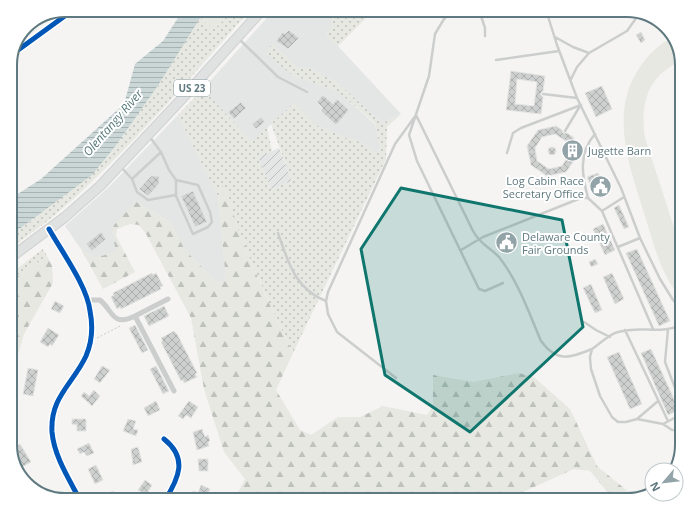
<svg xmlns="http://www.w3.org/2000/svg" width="692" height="510" font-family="'Open Sans',sans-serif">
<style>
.built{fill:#e4e5e5}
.industrial{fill:url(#industrial-furrows)}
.grass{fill:url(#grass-dots)}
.forest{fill:url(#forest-firs)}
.garden{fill:#e6e8e1}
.water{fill:url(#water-rules)}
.building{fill:url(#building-cross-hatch);stroke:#e4e4e2;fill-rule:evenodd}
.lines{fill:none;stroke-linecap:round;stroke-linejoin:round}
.highway-casing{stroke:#cfd1d2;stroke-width:11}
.path{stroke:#cacbcb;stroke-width:1;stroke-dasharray:2 2;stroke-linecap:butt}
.lane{stroke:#cccece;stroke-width:2.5}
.street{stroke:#cccece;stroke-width:5}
.highway{stroke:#e0e1e1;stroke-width:9}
.cycleway-casing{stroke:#fff;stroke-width:8}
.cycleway{stroke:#0057b8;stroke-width:5}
.marked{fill:#0f766e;fill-opacity:0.2;stroke:#0f766e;stroke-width:3;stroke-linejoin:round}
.labels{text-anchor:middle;stroke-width:4;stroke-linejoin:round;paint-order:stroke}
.shield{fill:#fff;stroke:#8ea1a5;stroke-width:1}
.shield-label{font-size:10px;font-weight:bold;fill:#5e797f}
.poi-label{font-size:11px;fill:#5e797f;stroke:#fff;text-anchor:start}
.water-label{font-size:12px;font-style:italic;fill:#597a7b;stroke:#fff}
.rim{fill:none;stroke:#5e797f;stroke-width:2}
</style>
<defs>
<pattern id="industrial-furrows" width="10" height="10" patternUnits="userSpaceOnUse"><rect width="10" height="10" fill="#e4e5e5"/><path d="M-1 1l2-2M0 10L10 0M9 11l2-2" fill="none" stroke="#bcbebf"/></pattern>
<pattern id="grass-dots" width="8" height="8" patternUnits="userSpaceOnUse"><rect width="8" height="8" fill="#e6e8e1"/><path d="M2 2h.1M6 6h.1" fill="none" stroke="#bec1bc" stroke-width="1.8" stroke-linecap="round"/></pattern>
<pattern id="forest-firs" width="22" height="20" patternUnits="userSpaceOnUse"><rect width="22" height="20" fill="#e6e8e1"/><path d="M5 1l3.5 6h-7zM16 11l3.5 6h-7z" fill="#bec1bc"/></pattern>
<pattern id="water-rules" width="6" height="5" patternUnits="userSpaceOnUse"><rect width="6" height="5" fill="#cad7d6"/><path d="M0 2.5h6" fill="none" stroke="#a7b3b3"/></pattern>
<pattern id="building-cross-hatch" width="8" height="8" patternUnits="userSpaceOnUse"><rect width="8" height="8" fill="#ced0cf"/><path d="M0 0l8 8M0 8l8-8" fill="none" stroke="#aaaead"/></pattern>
</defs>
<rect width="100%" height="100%" fill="#f5f4f3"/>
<!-- built -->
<path class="built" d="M274,10h53l6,15 -7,10 12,11 63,68 -19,9 -43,-39 -28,-15 -15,-2 -24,-23 20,31 45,16 38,33 5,23 -3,6 -21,-13 -10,-2 -30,-13 -22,-22 -42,39 -49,-53z
M178,115l40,81 8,85h-11l-30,-31 -15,-28 -34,-20 -24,29 5,21 -23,6 -13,-9 -16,-23 45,-40z"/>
<!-- industrial -->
<path class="industrial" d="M279,148l13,33 -21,8 -13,-32z"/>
<!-- grass -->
<path class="grass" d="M231,10h19c-37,42 -74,85 -113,126 -39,41 -79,81 -127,112v-12l21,-15 86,-77 42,-60 41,-68 12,13 7,-4z
M327,10h47l-36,36 -12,-11 7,-10z
M272,44l24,23 15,2 28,15 43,39 19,-9 -14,13 -1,32 -93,194c-20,-41 -38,-81 -55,-123 -6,-14 -6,-31 -15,-43l-5,9 -40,-81 25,-26 49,53 15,-15 5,24 -14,6 13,32 21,-8 -21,-57 23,-21 22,22 30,13 10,2 21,13 3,-6 -5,-24 -38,-32 -45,-16 -27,-22z
M43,249l4,7 -37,26v-8z"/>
<!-- forest -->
<path class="forest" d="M205,10h26l-12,15 -7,4 -12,-13z
M223,186c9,13 10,31 16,46 16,41 34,81 54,121l-17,37 24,40 11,5 27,-18h22l23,-11 44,9 6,-10v-30l40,7 46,-9 16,5 35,31 27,57 39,32 -25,2 -6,-11 -15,-18 -16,-2 -69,31h-271l11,-21 -21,-27 -20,-63 -13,-71 -45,-84 -7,-9 -9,-1 -13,5 -1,7 19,36 -32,17 -22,-40 13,9 22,-6 -4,-21 2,-6 22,-23 34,20 15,28 30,31h11l-8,-85z
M47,256l5,9 1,18 -29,51 -14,48v-100z"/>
<!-- garden -->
<path class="garden" d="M674,37l2,3 5,21c-34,15 -41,43 -36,77l37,114v47c-21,-23 -28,-54 -37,-83 -15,-49 -38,-105 -3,-152 8,-11 18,-21 32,-27z"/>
<!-- water -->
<path class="water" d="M183,10h22l-46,74 -42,60 -25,31 -82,61v-37l31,-20 83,-75 11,-40 28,-23z"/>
<!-- building -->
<path class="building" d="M289,30l10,8 -11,11 -12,-8 7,-9 2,2z
M641,32l4,8 -4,3 -5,-8z
M511,71l34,5 -2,15 -3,3 3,3 -2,17 -35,-4zM517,79l20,3 -3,24 -19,-2z
M602,86l10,23 -16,8 -11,-24z
M323,95l10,9 4,-5 12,11 -13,15 -15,-14 2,-3 -6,-6z
M241,102l5,6 -12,11 -6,-7z
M261,117l4,5 -9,7 -4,-5z
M556,126l6,4 1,3h4l6,4 4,19 -11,16 -19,4 -16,-11 -4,-19 11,-16zM555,134l11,7 3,14 -7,11 -13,3 -12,-8 -2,-13 7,-11z
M548 151a4 4 0 1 1 8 0a4 4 0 1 1-8 0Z
M598,173l8,17 -11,5 -8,-18z
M151,176h8v8l-11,12 -9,-7z
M193,191l14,31 -12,5 -14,-31z
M619,205l10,22 -5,2 -10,-21z
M603,224l12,26 -10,5 -12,-26z
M101,232l5,7 -14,12 -6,-7z
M637,249l33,72 -11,5 -33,-73z
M595,259l3,5 -7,3 -2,-5z
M152,273l1,2 3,-2 7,13 -3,1 1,2 -40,20 -1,-2 -3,2 -6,-12 3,-2 -1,-2z
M612,273l12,26 -9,5 -12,-27z
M591,284l11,26 -7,3 -12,-25z
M55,301l9,5 -4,7 -9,-4z
M164,306l5,10 -20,10 -5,-10z
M135,325l13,25 -6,3 -13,-25z
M48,328l11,7 -7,11 -2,-2 -2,3 -8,-5z
M174,331l3,3 20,39 -2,1 2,3 -13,6 -1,-3 -2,1 -20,-39 2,-1 -2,-3z
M679,337l3,8 -1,14 -6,-20z
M651,349l28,61 -11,5 -27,-62z
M619,352l23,52 -12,5 -23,-52z
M102,366l8,4 -10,13 -6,-4z
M156,366l13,25 -6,3 -13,-25z
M28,368l10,2 -5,26 -10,-2z
M94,390l6,6 -8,10 -11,-10 3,-4 5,4z
M156,401l4,9 -12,6 -4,-8z
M189,401l9,6 -7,11 -5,-3 -3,4 -5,-3z
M72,419h14v12h-9v-6l-5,-1z
M128,419l8,2 -3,8 5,1 -2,6 -13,-5z
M202,429l3,8 3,-2 2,6 -2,1 1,4 -12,4 -4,-18z
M89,443l5,10 -7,3 -3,-4 -4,2 -3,-5z
M20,444l11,18 -9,5 -10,-18z
M138,447l4,15 -9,3 -2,-16z
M198,459h10v12h-9z
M96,465l7,15 -8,4 -7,-15z
M145,480l7,5 -6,10 -8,-5z
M201,485l9,4 -5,11h-7l-8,-3 3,-6 5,2z
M113,491l4,9h-15l-1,-3z"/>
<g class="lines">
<defs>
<path id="highway" d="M10,258l55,-41 35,-31 78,-83 84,-93"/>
</defs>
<!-- highway casing -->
<use href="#highway" class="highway-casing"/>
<!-- path -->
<path class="path" d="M97,338l23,-12"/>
<!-- lane -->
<path class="lane" d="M453,10l-9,9 -9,15 -6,42 -20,59 8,26 62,128 6,2 18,-8
M479,10l6,18v8
M546,10l11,35 20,53 44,90 19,50 20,41 13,21 9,10
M555,37l18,10 16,6
M239,39l39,38 29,15
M496,60l63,-9
M571,79l6,-12 12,-14 38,-22 12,-17
M543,94l34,4
M565,131l15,-25
M161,152l8,18 7,10 22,5 12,27 2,10 -4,5 -15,7 -17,-38v-16
M507,153l6,-20 8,-5 60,-23
M121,167l11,12 29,-27 -12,-16
M132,179l5,13 11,8 28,-5
M588,198c-6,-22 -10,-45 7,-64
M602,211l51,118
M278,233c10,29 17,56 48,68
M618,247l22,-9
M461,250l22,-13 98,-39h7l14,13 22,-14
M584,322l12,8 14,7
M682,325c-24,10 -41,0 -64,7 -9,2 -18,12 -26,17l-2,8 1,12 9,27 12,21 6,5h8l11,-3 26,5 19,-10
M668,329l-3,33 17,44
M625,330l43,91
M396,378l-59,-46 -9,-18 -2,-13 2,-9 67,-148 21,-29 57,116c7,13 16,16 26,26 19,24 30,56 42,84 16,22 28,17 51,8
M637,419l21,-18
M663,424l9,6h10"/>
<!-- street -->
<path class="street" d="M14,53l59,-43
M49,229c13,23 38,57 41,82 3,15 2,31 -4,45 -13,28 -36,41 -34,76 2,24 17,47 28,68
M88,300h12c14,12 12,27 35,16l39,75
M135,316l33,-17
M164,439c24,19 15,39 1,61"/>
<!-- highway -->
<use href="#highway" class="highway"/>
<defs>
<path id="cycleway" d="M14,53l59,-43
M49,229c13,23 38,57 41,82 3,15 2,31 -4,45 -13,28 -36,41 -34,76 2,24 17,47 28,68
M164,439c24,19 15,39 1,61"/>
</defs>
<!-- cycleway casing -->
<use href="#cycleway" class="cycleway-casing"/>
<!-- cycleway -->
<use href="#cycleway" class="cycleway"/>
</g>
<!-- marked area -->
<path class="marked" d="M401,188l161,32 21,107 -113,105 -85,-57 -24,-126z"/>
<!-- icons -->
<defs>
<symbol id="building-disc" viewBox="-11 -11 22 22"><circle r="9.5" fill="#93a4a8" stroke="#fff"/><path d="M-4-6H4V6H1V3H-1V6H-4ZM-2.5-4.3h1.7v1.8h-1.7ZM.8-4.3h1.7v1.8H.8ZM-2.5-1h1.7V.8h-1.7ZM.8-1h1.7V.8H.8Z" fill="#fff"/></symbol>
<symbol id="civic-disc" viewBox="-11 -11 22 22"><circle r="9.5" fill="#93a4a8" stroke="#fff"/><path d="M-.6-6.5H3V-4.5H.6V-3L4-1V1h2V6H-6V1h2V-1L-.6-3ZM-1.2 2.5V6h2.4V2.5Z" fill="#fff"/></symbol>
</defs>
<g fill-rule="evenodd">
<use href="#building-disc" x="560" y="138" width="25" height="25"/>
<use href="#civic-disc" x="588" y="174" width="25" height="25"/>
<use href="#civic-disc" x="494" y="230" width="25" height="25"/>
</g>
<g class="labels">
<!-- shield labels -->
<rect class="shield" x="174" y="80" width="36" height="16" rx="3"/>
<g class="shield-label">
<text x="192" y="92">US 23</text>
</g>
<!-- poi labels -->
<g class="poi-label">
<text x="588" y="155">Jugette Barn</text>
<text x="584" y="185" text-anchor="end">Log Cabin Race<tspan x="584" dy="13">Secretary Office</tspan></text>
<text x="522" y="241">Delaware County<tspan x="522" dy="13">Fair Grounds</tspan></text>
</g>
<!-- water labels -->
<g class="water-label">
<text transform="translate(113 123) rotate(-49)" y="4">Olentangy River</text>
</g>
</g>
<!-- crop -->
<path d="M0 0H692V510H0ZM65 17H627A48 48 0 0 1 675 65V445A48 48 0 0 1 627 493H65A48 48 0 0 1 17 445V65A48 48 0 0 1 65 17Z" fill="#fff" fill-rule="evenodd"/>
<path class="rim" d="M65 17H627A48 48 0 0 1 675 65V445A48 48 0 0 1 627 493H65A48 48 0 0 1 17 445V65A48 48 0 0 1 65 17Z"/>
<!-- north arrow -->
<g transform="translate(664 482) rotate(242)"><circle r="19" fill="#ffffff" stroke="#bfc9cc"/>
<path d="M0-3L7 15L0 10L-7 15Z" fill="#93a4a8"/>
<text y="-6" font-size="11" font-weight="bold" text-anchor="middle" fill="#5e797f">N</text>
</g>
</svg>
